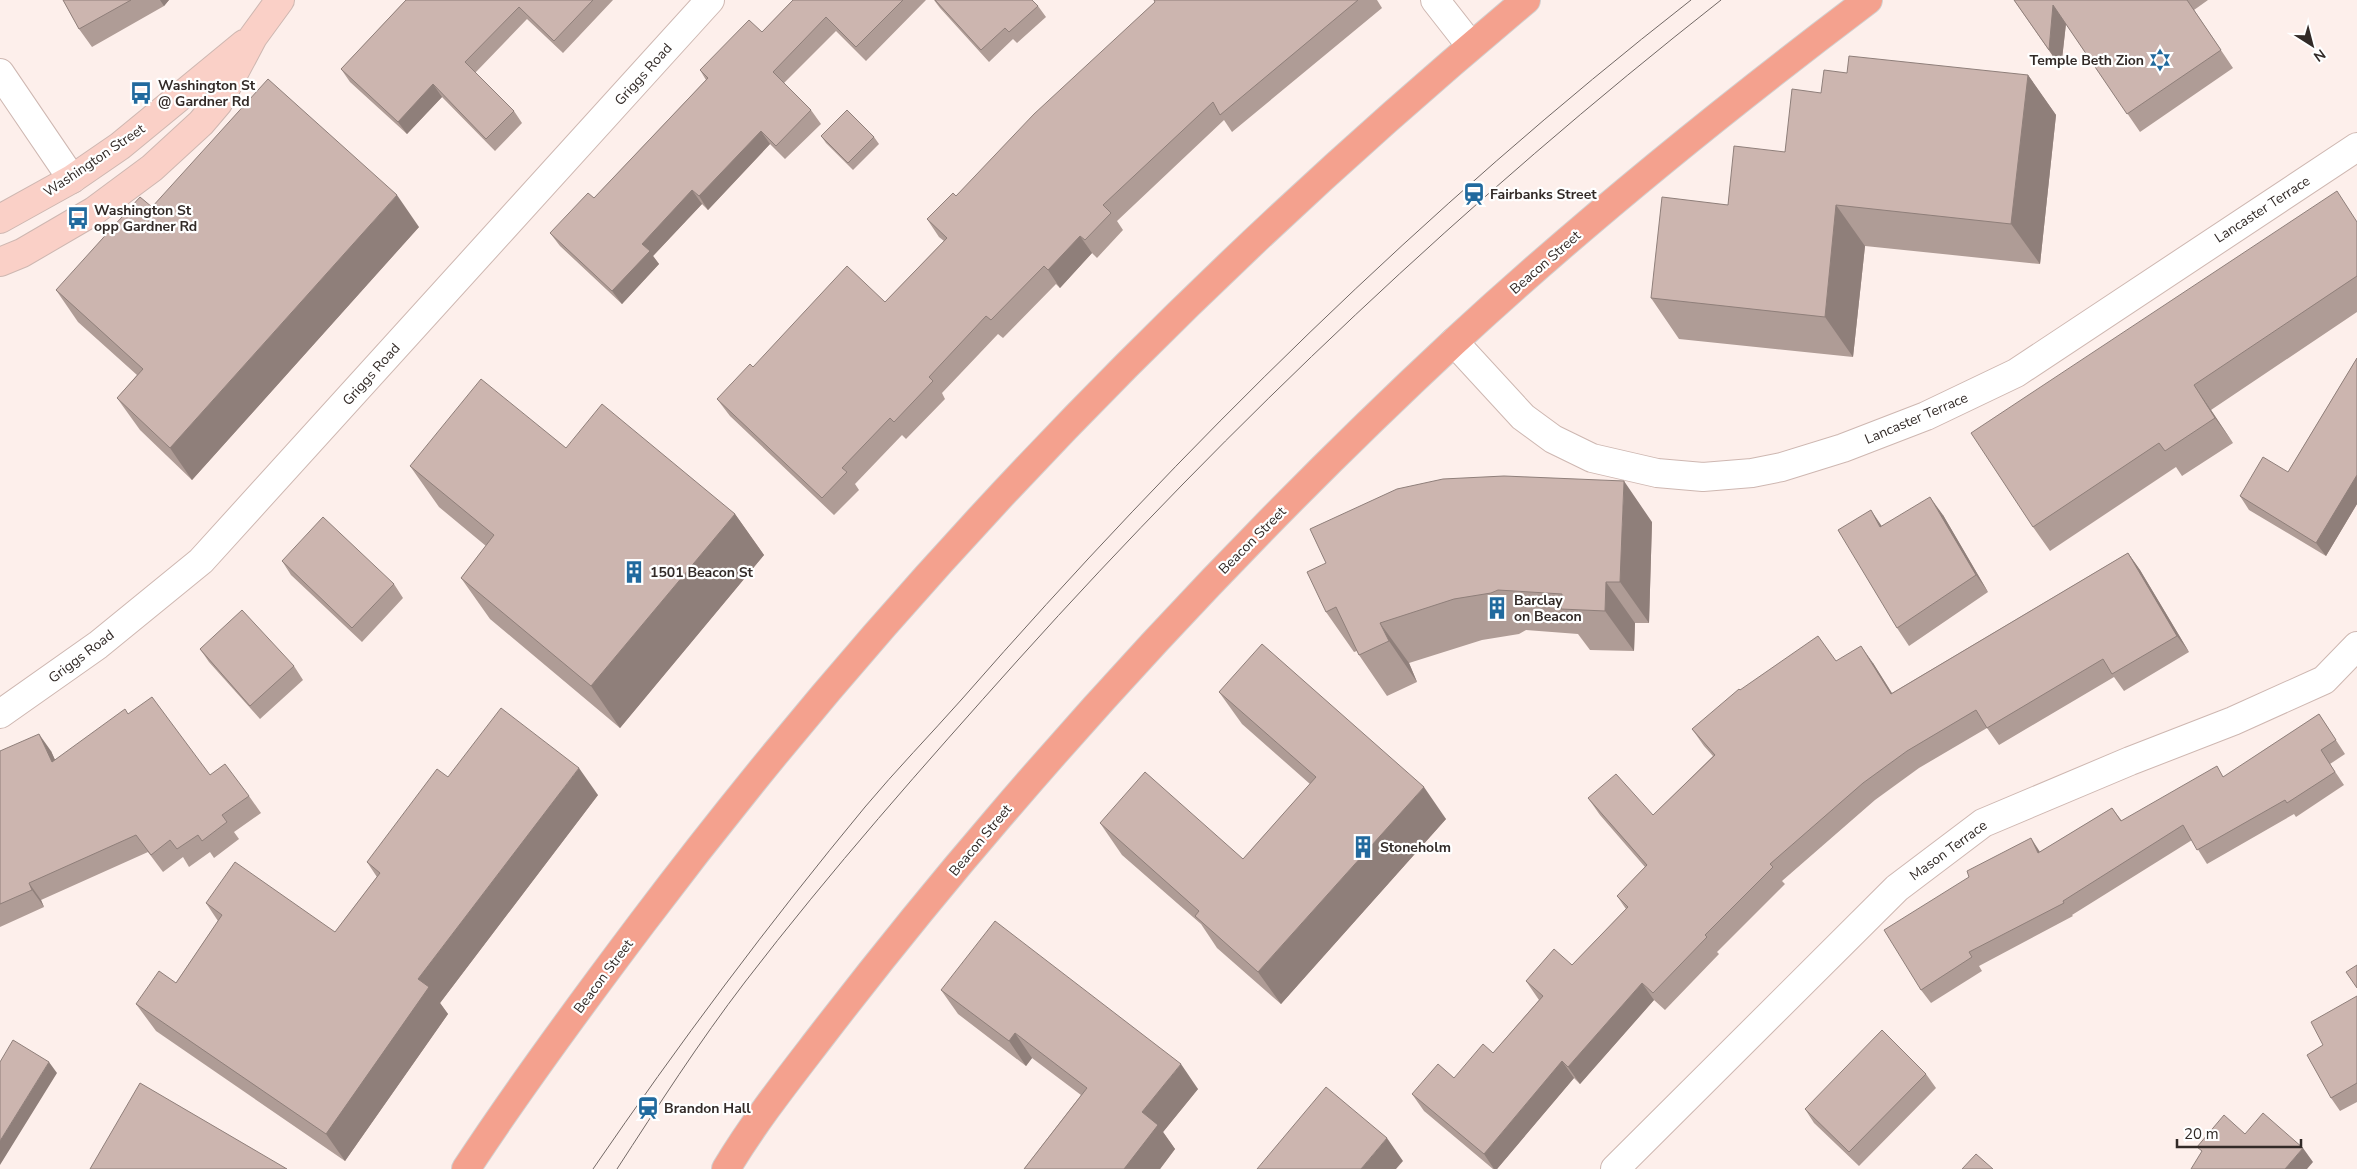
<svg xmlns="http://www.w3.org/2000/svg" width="2357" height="1169" font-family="'Nunito Sans',sans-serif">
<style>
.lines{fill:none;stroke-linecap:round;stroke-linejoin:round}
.street-casing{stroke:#ceb7b1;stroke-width:30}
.secondary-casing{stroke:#ceb7b1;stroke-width:30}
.primary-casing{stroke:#d2d0cf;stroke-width:30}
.street{stroke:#fff;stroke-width:28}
.secondary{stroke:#fad0c7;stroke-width:28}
.primary{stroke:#f4a18e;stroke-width:28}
.tram{stroke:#716764;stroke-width:1}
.wall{fill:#af9c96}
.shaded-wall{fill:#8f7f7a}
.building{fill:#ccb5af;stroke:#8f7f7a}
.labels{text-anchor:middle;stroke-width:4.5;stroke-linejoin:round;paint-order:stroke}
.poi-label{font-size:14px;font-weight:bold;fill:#322a27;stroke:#fff;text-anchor:start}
.street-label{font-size:14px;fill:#322a27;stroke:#fff}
</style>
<rect width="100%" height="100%" fill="#fdefeb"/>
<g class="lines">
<defs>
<path id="street" d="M1435,0l36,46
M0,73l72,106
M1454,342l69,75 30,22 39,19 65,15 46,4 49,-4 30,-6 61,-19 83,-32 90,-43 341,-226
M0,714l98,-69 103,-84 509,-561
M1615,1169l282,-281 86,-65 147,-62 103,-40 91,-41 33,-34"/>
<path id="secondary" d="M0,219l72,-40 48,-33 124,-102
M0,262l22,-9 72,-42 58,-43 49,-45 17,-20 35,-66 27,-37"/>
<path id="primary" d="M466,1169c55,-84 115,-165 176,-246 257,-341 556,-649 884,-923
M726,1169c28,-47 63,-91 96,-134 57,-74 116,-147 177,-218 143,-167 295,-326 456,-476 131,-121 271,-234 413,-341"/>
</defs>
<!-- street casing -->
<use href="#street" class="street-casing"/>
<!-- secondary casing -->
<use href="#secondary" class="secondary-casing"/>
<!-- primary casing -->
<use href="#primary" class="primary-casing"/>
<!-- street -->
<use href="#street" class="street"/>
<!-- secondary -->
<use href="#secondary" class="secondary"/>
<!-- primary -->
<use href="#primary" class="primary"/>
<!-- tram -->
<path class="tram" d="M593,1169c85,-124 176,-246 272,-362 31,-37 65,-72 97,-108 222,-254 463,-491 729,-699
M617,1169c41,-63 82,-127 128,-187 86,-112 179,-217 273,-322 215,-239 450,-461 703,-660"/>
</g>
<!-- wall -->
<path class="wall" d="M63,0h106l-5,6 -72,41 -13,-18z
M406,0h207l-50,53 -36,-34 -52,54 39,38 8,12 -27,28 -53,-54 -35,37 -57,-52 -9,-13z
M793,0h133l-60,61 -30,-30 -52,52 27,27 10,14 -36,35 -15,-15 -62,66 -6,-6 -49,52 6,8 -37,40 -62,-58 -10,-13 44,-35 112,-118 -6,-10 62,-38z
M934,0h98l6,6 8,11 -29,26 -4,-4 -24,23 -49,-54z
M1154,0h223l5,8 -150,124 -8,-12 -107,101 6,9 -26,28 -5,-5 -32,35 -4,-4 -53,54 -5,-4 -56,59 3,6 -39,40 -4,-4 -47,49 4,6 -25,25 -104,-99 -13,-17 36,-32 132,-65 59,-61 -5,-4 -12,-18 29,-23 199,-194z
M2014,0h194l-14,10 39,58 -93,64 -74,-108 -5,44z
M1847,73l181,2 28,40 -16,149 -175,-18 -12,111 -174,-18 -28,-41 77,-93 57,-53 36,-59z
M821,136l53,1 5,7 -26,26 -27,-27z
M152,207l267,20 -227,253 -52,-50 -23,-32 20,-23 -59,-53 -22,-32z
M2357,221v91l-146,98 22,33 -51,33 -6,-9 -126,84 -17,-24z
M2357,358v146l-31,52 -77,-46 -9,-14 48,-24z
M410,466l325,48 29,41 -144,173 -130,-109 -29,-41 25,-32 -47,-39z
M1943,515l45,77 -79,54 -12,-18 -15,-102z
M1652,522l-3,101h-14l-1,28 -44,-1 -12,-16 -52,-4 -7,4 -37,6 -73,23 8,19 -30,14 -28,-41 -2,-4 -3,1 -28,-40v-49z
M2128,553l12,17 49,82 -65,39 -10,-14 -115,68 -12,-17 -68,40 -44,32 -93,81 3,3 -68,68 2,2 -54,56 -11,-10 -74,84 -6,-6 -77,91h-4l-69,-58 -12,-17 42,-16 39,-25 46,-53 -13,-19 46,-16 54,-56 -9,-13 28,-29 -45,-52 -12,-17 65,17 60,-59 -9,-10 -12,-17 48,-39 96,-29 37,2 19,30z
M282,561l112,23 9,14 -41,44 -71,-67z
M200,649l94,17 9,14 -43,39 -51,-57z
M1219,692l227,127 -165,185 -64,-56 -16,-24 -79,-69 -22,-32 143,36 67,-75 -68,-60z
M128,714l82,61 39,21 12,17 -27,19 5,7 -25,19 -4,-6 -21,15 -6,-10 -20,15 -15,-20 -107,48 3,7 -44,20v-176h51l4,9z
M2319,714l26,40 -15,10 14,21 -48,32 -2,-3 -87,50 -15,-24 -120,75 1,1 -94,50 3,5 -51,32 -10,-13 119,-138 72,-44 10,13 102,-44z
M448,777l150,18 -158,208 8,11 -103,147 -189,-130 -20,-27 40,-21 42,-62 -12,-18 129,29 42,-55 -10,-15z
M941,990l257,99 -35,43 12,17 -15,20h-136l57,-74 -49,-37 -6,8 -68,-52z
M2357,996v106l-17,9 -9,-13 -8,-53z
M1926,1074l10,14 -77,78 -45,-43 -9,-14z"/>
<!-- shaded-wall -->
<path class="shaded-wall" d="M160,0h9l-5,6z
M2053,5l13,18 -5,45 -12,-18z
M2028,75l28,40 -16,149 -29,-40z
M433,84l9,13 -35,37 -9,-12z
M761,131l9,13 -62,66 -9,-14z
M692,190l10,14 -49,52 6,8 -37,40 -10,-13 30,-47z
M397,195l22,32 -227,253 -22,-32z
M1836,205l29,41 -12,111 -28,-40z
M1080,236l12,17 -32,35 -12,-18z
M2194,385l17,25 22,33 -18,-25z
M2357,475v29l-31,52 -10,-13z
M1624,481l28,41 -3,101 -29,-41z
M1930,497l13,18 45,77 -12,-17z
M1871,510l12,18 -3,-1z
M735,514l29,41 -144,173 -29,-42z
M2128,553l12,17 49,82 -12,-16z
M1606,582l29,41 -1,28 -29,-40z
M1380,623l29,40 8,19 -28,-41z
M1861,646l12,17 30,48 -12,-17z
M39,734l12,17 13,29 -12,-18z
M579,768l19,27 -158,208 8,11 -103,147 -19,-27 92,-155z
M1424,787l22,32 -165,185 -23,-32z
M2031,838l9,14 -2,1z
M29,883l12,17 3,7 -12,-17z
M1642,983l12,17 -74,84 -12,-17z
M1015,1033l17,25 -6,8 -17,-25z
M1562,1061l12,17 -77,91h-3l-10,-15z
M49,1062l8,11 -57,92v-24z
M1181,1064l17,25 -35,43 12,17 -15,20h-36l18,-57z
M1387,1138l16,23 -7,8h-35z
M2303,1148l10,14 -6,7h-22z"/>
<!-- building -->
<path class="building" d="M63,0h68l-52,29z
M406,0h187l-39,41 -35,-34 -54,55 49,49 -28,28 -53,-55 -35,38 -57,-53z
M793,0h110l-47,47 -30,-30 -53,55 38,38 -35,36 -15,-15 -62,65 -7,-6 -50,54 8,7 -38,40 -62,-58 38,-40 6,5 114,-120 -8,-8 49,-50 13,12z
M935,0h97l6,6 -29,26 -4,-4 -24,22z
M1154,0h204l-138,115 -7,-13 -110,103 8,8 -26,27 -5,-4 -32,34 -4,-4 -53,54 -5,-4 -57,61 4,4 -39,41 -4,-4 -48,50 5,4 -25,26 -105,-99 33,-35 3,3 94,-101 38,36 62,-64 -20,-19 26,-26 3,3 78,-82 121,-112z
M2014,0h173l34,50 -94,64 -74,-109 -4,45z
M1849,56l179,19 -17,149 -175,-19 -11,112 -174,-19 11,-101 66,8 6,-59 51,6 7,-63 29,4 3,-23 23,3z
M268,79l129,116 -227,253 -53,-50 26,-29 -87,-79 84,-93 12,10z
M847,110l27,27 -26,26 -27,-27z
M2337,191l20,31v54l-163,109 21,33 -50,33 -6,-8 -126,84 -62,-94z
M2357,358v117l-41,68 -76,-47 23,-39 25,15z
M481,379l85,69 36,-44 133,110 -144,172 -130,-108 33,-43 -84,-69z
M1504,476l120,5 -4,101h-14l-1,29 -44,-2 1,-15 -64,-4 -7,3 -37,6 -74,24 9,18 -30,14 -23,-48 -10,5 -19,-40 19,-9 -16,-34 87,-40 46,-10z
M1930,497l46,78 -79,53 -59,-98 33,-20 9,17z
M323,517l71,67 -42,44 -70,-67z
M2128,553l49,83 -65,38 -9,-15 -116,69 -11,-18 -69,41 -44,32 -93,81 3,3 -68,68 2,2 -54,56 -11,-10 -74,84 -6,-6 -78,93 -72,-60 26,-30 16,14 29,-34 10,9 50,-57 -17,-15 28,-32 18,16 56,-58 -11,-11 30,-31 -59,-67 28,-24 37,41 62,-60 -23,-26 47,-40 1,1 78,-54 18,25 25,-15 30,48z
M242,610l52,56 -44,40 -50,-57z
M1262,644l162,143 -166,185 -63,-56 4,-5 -99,-88 45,-51 98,87 73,-82 -97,-85z
M152,697l58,78 15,-11 24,32 -27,19 5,7 -25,19 -4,-6 -21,14 -7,-9 -19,15 -15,-20 -107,48 3,7 -32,14v-153l39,-17 13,28 73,-53 3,5z
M501,708l78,60 -161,211 11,8 -103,147 -190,-130 23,-33 17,12 46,-68 -16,-12 29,-41 100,70 45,-59 -13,-11 70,-93 11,8z
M2319,714l17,26 -15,10 14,22 -48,31 -2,-3 -88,50 -14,-25 -120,76 1,2 -95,49 3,5 -51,33 -37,-60 85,-53 -2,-6 64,-33 7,15 74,-45 9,13 96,-55 6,11z
M995,921l186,143 -39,48 16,13 -34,44h-100l63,-81 -72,-55 -6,8 -68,-51z
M2357,965v23l-11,-16z
M2357,996v87l-26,15 -24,-43 16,-10 -12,-23z
M1882,1030l44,44 -77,78 -44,-43z
M13,1040l36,22 -49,79v-79z
M140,1083l147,86h-197z
M1326,1087l61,51 -26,31h-104z
M2263,1113l40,35 -18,21h-94l11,-18 -5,-4 27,-32 21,19z
M1976,1154l17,15h-31z"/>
<!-- icons -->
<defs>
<symbol id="synagogue-bare" viewBox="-9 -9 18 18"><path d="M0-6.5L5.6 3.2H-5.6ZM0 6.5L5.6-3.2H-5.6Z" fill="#216a9e" stroke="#fff" stroke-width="2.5" paint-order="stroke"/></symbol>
<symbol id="bus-bare" viewBox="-9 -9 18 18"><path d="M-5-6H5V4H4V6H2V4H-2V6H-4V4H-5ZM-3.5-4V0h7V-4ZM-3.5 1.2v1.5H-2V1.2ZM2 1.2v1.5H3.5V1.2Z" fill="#216a9e" stroke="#fff" stroke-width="2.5" paint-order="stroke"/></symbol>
<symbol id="station-bare" viewBox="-9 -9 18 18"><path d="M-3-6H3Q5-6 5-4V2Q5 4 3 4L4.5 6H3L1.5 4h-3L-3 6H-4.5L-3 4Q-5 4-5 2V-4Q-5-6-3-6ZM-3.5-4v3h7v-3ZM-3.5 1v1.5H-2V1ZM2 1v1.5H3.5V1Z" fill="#216a9e" stroke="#fff" stroke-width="2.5" paint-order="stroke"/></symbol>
<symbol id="building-bare" viewBox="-9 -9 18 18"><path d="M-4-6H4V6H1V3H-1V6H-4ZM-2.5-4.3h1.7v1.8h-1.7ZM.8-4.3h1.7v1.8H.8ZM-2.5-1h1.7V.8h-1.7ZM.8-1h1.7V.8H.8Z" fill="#216a9e" stroke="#fff" stroke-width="2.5" paint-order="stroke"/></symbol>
</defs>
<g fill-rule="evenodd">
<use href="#synagogue-bare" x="2144" y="44" width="32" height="32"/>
<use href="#bus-bare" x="125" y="77" width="32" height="32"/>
<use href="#station-bare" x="1458" y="178" width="32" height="32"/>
<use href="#bus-bare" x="62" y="202" width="32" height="32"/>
<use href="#building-bare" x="618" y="556" width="32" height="32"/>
<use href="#building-bare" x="1481" y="592" width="32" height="32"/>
<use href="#building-bare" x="1347" y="831" width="32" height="32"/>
<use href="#station-bare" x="632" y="1092" width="32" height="32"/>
</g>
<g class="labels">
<!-- poi labels -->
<g class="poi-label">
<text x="2144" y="65" text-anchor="end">Temple Beth Zion</text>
<text x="158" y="90">Washington St<tspan x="158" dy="16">@ Gardner Rd</tspan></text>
<text x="1490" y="199">Fairbanks Street</text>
<text x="94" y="215">Washington St<tspan x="94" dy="16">opp Gardner Rd</tspan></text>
<text x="650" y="577">1501 Beacon St</text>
<text x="1514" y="605">Barclay<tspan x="1514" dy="16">on Beacon</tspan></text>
<text x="1380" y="852">Stoneholm</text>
<text x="664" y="1113">Brandon Hall</text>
</g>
<!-- street labels -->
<g class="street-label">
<text transform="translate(643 74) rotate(-48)" y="5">Griggs Road</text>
<text transform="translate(94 160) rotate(-34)" y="5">Washington Street</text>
<text transform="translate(2262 209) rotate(-33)" y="5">Lancaster Terrace</text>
<text transform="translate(1545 262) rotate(-41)" y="5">Beacon Street</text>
<text transform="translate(371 374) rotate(-48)" y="5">Griggs Road</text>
<text transform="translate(1916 418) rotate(-23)" y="5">Lancaster Terrace</text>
<text transform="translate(1252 540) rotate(-45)" y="5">Beacon Street</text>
<text transform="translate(81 656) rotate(-37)" y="5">Griggs Road</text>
<text transform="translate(980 840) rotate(-50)" y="5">Beacon Street</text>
<text transform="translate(1948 850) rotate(-36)" y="5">Mason Terrace</text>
<text transform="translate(603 976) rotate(-53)" y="5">Beacon Street</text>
</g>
</g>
<!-- north arrow -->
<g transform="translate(2312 45) rotate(144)" stroke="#ffffff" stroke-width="4" paint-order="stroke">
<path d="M0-4L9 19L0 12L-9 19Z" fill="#322a27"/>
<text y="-8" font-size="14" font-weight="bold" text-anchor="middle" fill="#322a27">N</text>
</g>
<!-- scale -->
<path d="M2177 1139v8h124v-8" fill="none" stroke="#322a27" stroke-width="2.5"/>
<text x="2184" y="1139" font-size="15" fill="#322a27" stroke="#ffffff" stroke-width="4" paint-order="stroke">20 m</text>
</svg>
